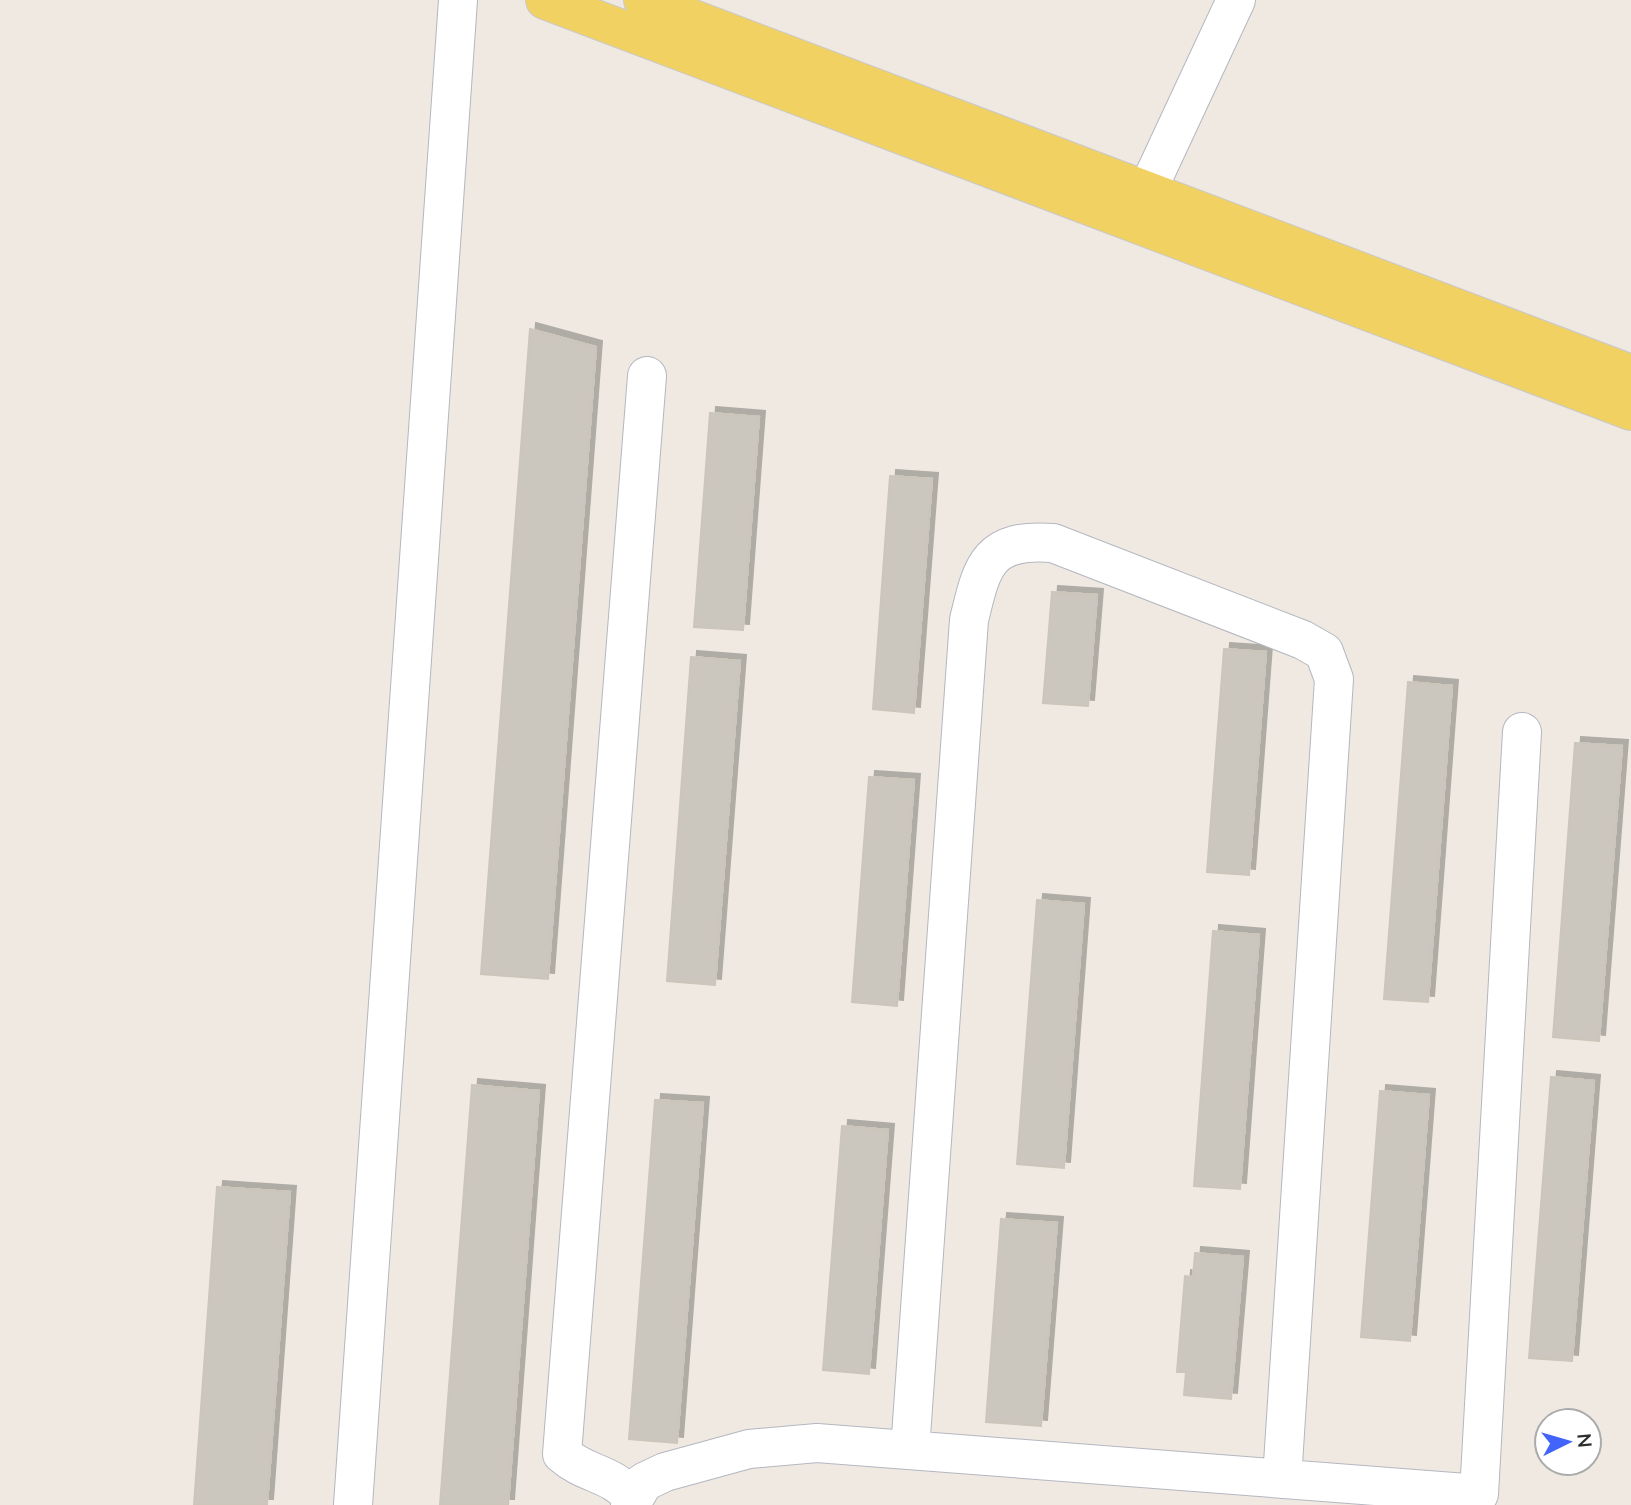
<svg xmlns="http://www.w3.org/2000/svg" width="1631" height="1505" font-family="'Nunito Sans',sans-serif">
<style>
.building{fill:#cbc7bf;stroke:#cbc5ba;stroke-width:2;filter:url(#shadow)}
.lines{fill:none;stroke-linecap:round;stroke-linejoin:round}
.minor-casing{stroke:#b4b7c1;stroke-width:40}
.major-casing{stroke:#c9c9c9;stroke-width:40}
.minor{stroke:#fff;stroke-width:38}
.major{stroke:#f2d163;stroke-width:38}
</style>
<defs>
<filter id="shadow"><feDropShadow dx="6" dy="-6" stdDeviation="0" flood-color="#0004"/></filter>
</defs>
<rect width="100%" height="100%" fill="#efe9e1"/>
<!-- building -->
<path class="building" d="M530,329l66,18 -48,632 -67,-5z
M710,413l49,4 -16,213 -49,-3z
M890,476l42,3 -18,234 -41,-4z
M1052,592l45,3 -9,111 -45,-3z
M1224,649l42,3 -17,223 -42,-3z
M691,657l49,4 -25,324 -48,-4z
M1408,682l44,4 -24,316 -44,-3z
M1575,743l47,3 -23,295 -46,-4z
M869,777l45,3 -17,226 -45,-4z
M1037,900l47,4 -20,264 -47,-4z
M1213,931l46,4 -19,254 -46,-3z
M1551,1077l43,4 -22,280 -43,-3z
M472,1085l67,6 -31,414h-68z
M1380,1091l49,4 -19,246 -49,-4z
M655,1100l48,3 -26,340 -48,-4z
M842,1126l46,4 -19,244 -46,-4z
M217,1187l73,5 -23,313h-73z
M1001,1219l56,4 -16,203 -55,-4z
M1195,1253l48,4 -12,142 -47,-4 2,-23h-9l8,-96 8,1z"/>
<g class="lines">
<defs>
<path id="minor" d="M1147,191l89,-191
M910,1450l59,-830c13,-54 18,-82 84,-77l250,97 21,12 10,27 -52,800
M634,1499c-24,-28 -47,-23 -72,-45l85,-1078
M353,1505l105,-1505
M630,1505l14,-23 21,-10 84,-23 68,-6 662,51 43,-762"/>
<path id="major" d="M545,0l1086,411
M643,0l988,374"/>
</defs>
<!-- minor casing -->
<use href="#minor" class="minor-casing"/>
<!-- major casing -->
<use href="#major" class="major-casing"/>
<!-- minor -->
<use href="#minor" class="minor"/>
<!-- major -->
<use href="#major" class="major"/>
</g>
<!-- north arrow -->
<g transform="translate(1568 1442) rotate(85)"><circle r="33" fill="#ffffff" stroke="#ababab" stroke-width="2"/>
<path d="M0-5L12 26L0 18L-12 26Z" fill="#4264fb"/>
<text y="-10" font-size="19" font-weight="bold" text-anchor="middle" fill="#2e2e2e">N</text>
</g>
</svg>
